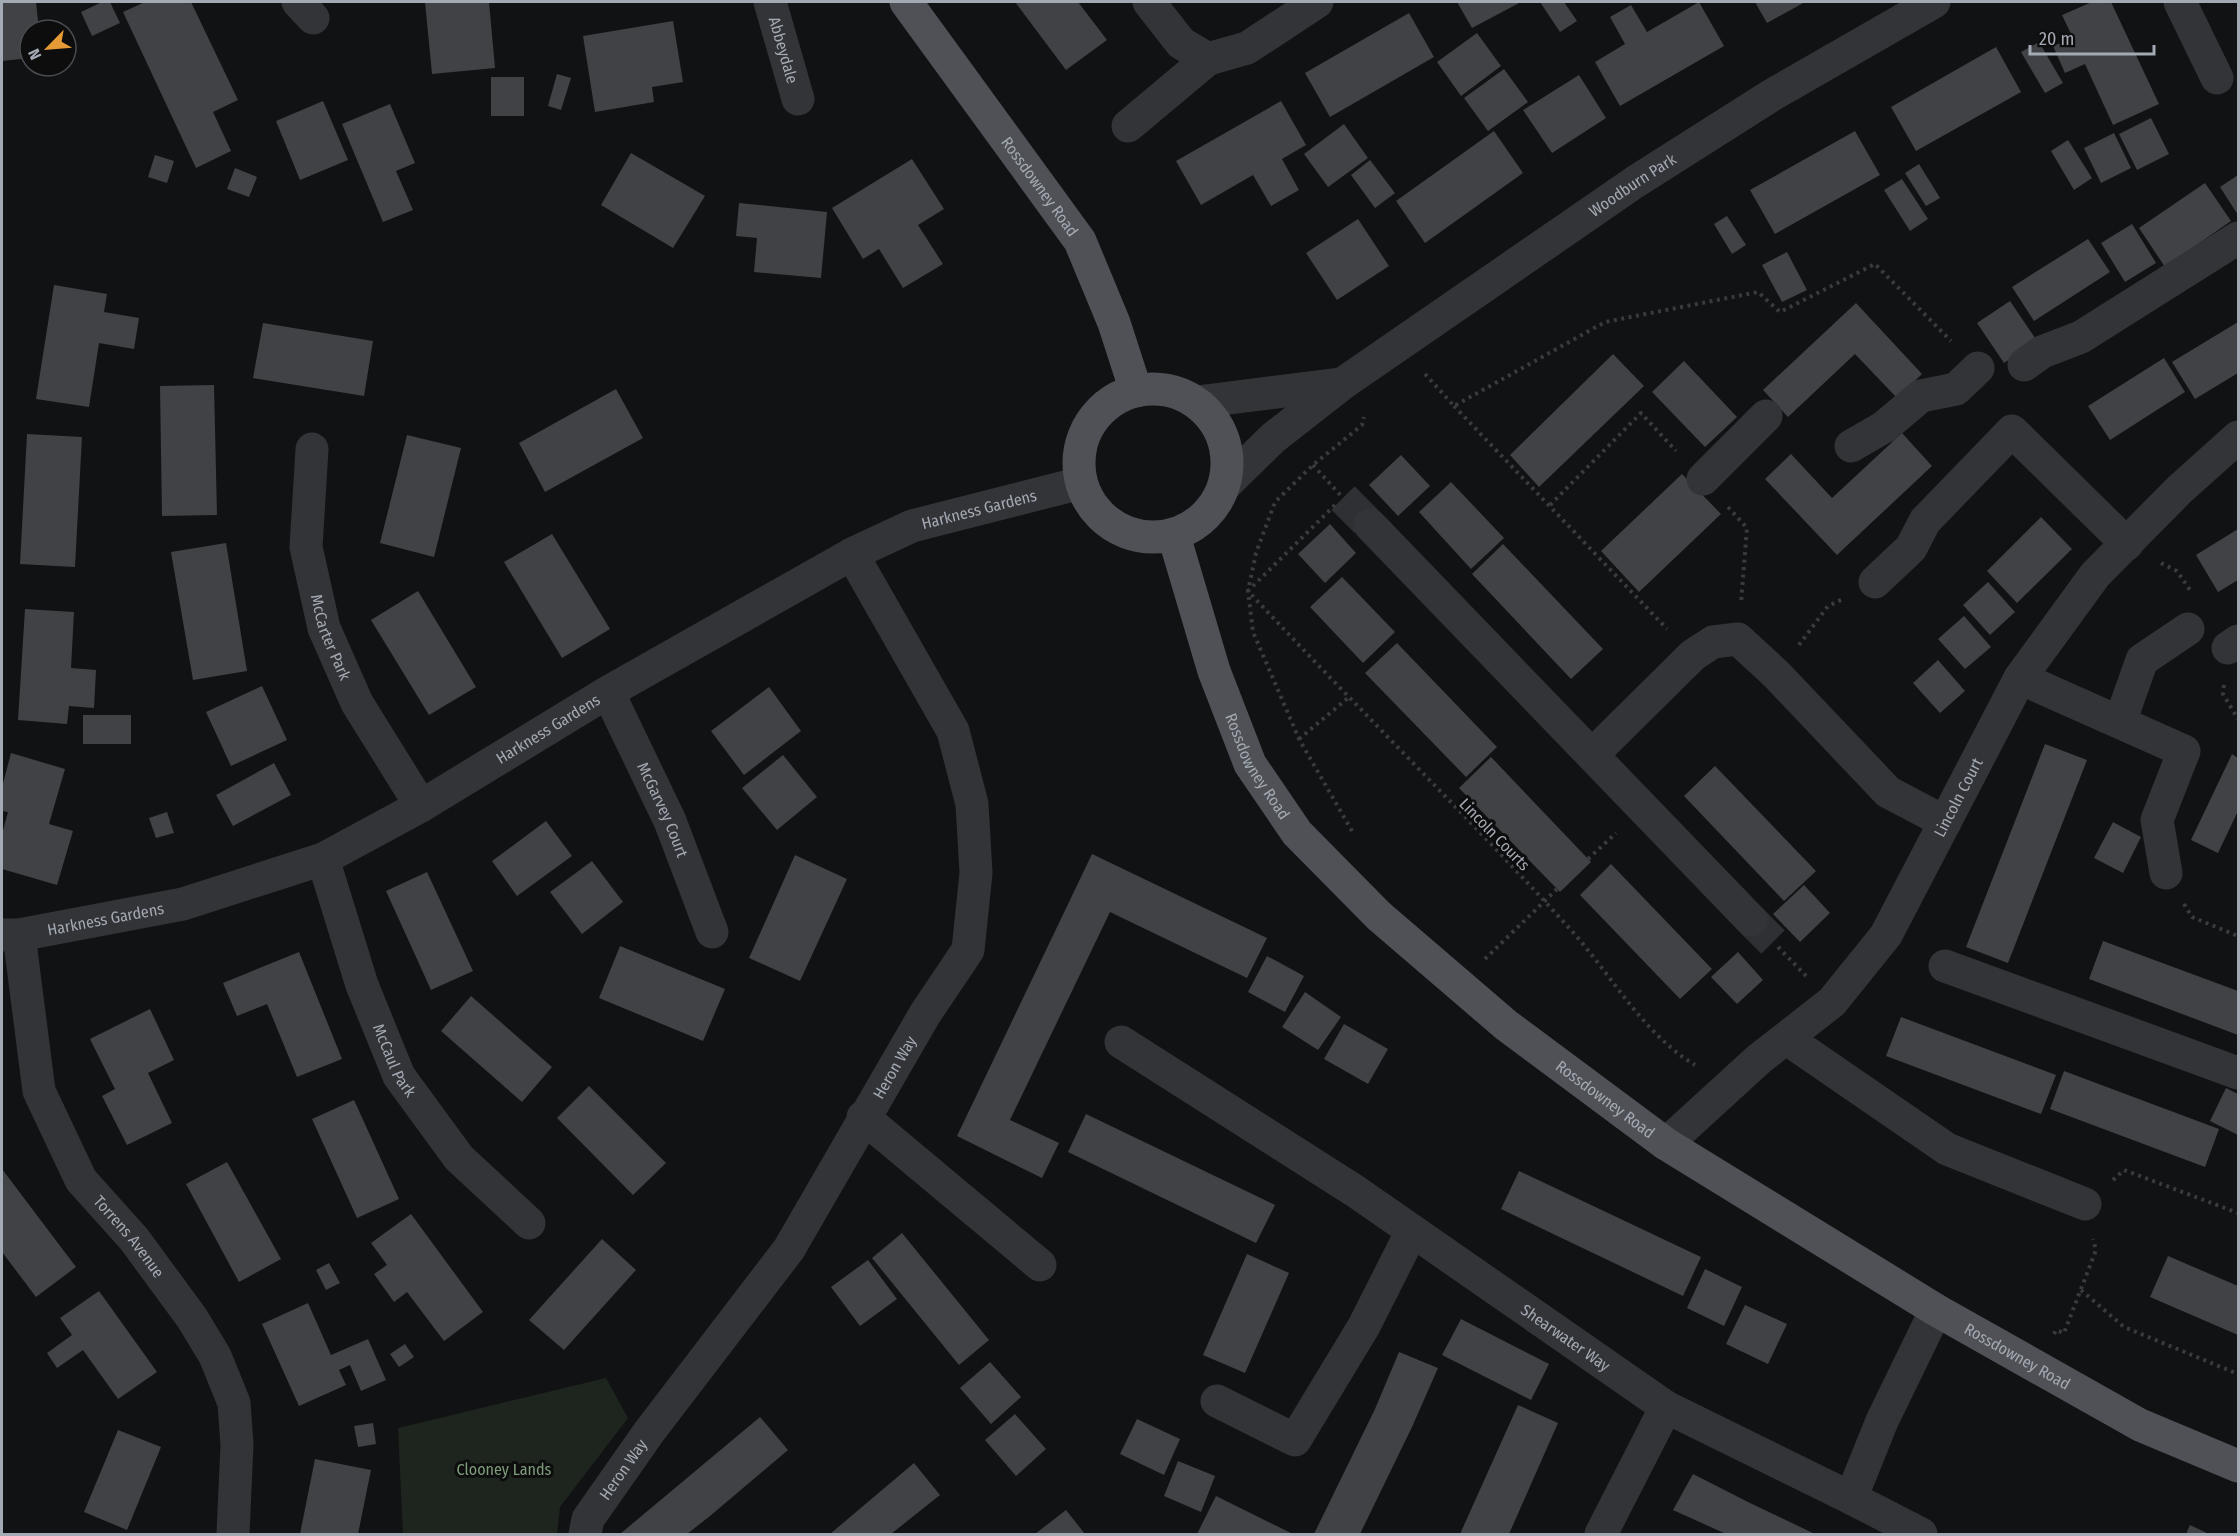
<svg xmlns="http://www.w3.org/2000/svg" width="2240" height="1536" font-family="'Fira Sans Condensed',sans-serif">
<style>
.green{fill:#1e251e}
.building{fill:#414246}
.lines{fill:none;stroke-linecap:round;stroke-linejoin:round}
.minor-tunnel{stroke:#2e3033;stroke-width:33;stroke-dasharray:33 16;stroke-linecap:butt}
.path{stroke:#393b3f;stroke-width:4;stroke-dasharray:3 4.5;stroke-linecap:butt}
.minor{stroke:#333438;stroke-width:33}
.major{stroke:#4f5156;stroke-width:33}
.labels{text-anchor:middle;stroke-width:6;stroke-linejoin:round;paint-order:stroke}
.street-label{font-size:16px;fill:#a4aab3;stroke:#0d0d0e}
.park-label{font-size:16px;fill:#7d9d7b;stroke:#0d0d0e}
</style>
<rect width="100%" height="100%" fill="#111213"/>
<!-- green -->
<path class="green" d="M606,1378l22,40 -68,89 -3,27h-154l-5,-106z"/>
<!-- building -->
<path class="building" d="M2,2h34l3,28h-9v28l-28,3z
M102,2h8l10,21 -28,13 -11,-24z
M145,2h46l47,98 -25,12 18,39 -35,17 -73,-156z
M425,2h64l6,66 -63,6z
M1015,2h63l29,38 -41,30z
M1457,2h64l-49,26z
M1540,2h24l13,19 -17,11z
M1699,2l25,44 -104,60 -25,-44 30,-18 -15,-27 21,-12 16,27z
M1755,2h50l-38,21z
M2092,2h19l48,102 -46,21 -28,-61 -20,9 -12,-27 20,-8 -11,-23z
M1409,13l25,44 -104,60 -25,-44z
M673,21l10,61 -31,5 2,15 -59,10 -12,-76z
M1477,33l24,33 -40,30 -24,-34z
M2039,42l24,41 -18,10 -24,-41z
M1996,47l25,45 -105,59 -25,-44z
M1504,69l24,33 -40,29 -24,-33z
M557,74l14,4 -10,32 -13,-4z
M1579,75l27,43 -54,35 -29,-43z
M491,77h33v39h-33z
M323,101l25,59 -48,20 -24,-59z
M1281,101l25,44 -24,14 17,31 -28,16 -18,-31 -52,30 -25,-44z
M390,104l25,59 -19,8 17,39 -30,12 -41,-98z
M2151,118l18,36 -32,16 -18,-36z
M1344,124l24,34 -40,29 -24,-33z
M1494,131l29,42 -98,70 -29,-42z
M1855,131l25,44 -105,59 -25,-44z
M2114,133l17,35 -30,15 -17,-35z
M2068,140l24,38 -18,12 -23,-39z
M631,153l74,43 -32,52 -72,-43z
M155,155l19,6 -7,22 -19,-6z
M912,159l32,50 -26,16 25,39 -40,24 -24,-39 -16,10 -31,-51z
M1370,160l25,33 -20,15 -24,-33z
M1919,164l21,34 -14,8 -21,-33z
M235,168l22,9 -8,20 -22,-8z
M2238,175v40l-18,-28z
M1902,179l26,40 -18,12 -26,-41z
M2205,183l26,38 -66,46 -26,-39z
M739,203l88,9 -6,66 -67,-6 3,-34 -21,-2z
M1727,216l19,29 -14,9 -18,-30z
M1358,219l31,47 -52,34 -31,-47z
M2132,224l24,39 -31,19 -24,-39z
M2088,239l22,33 -76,49 -22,-34z
M1787,252l20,38 -25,12 -20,-37z
M54,285l53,9 -3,18 35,6 -5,31 -35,-6 -10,64 -53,-8z
M2010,301l27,40 -33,22 -27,-40z
M1856,303l66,71 -25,24 -42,-44 -67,63 -25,-27z
M2238,322v51l-43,26 -23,-37z
M263,323l110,18 -9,55 -111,-18z
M1613,354l31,32 -105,101 -29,-32z
M2164,358l21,34 -75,48 -22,-34z
M1684,361l53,56 -32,30 -53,-55z
M214,385l3,130 -55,1 -2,-130z
M616,389l27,49 -98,54 -26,-49z
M1902,433l30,33 -95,89 -72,-76 26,-25 41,44z
M27,434l55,3 -7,130 -55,-3z
M407,435l54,13 -27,109 -54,-14z
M1401,455l29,31 -32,30 -29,-31z
M1682,474l39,40 -82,78 -38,-41z
M1451,482l53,56 -33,31 -52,-57z
M2041,517l31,32 -55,54 -30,-32z
M1330,524l26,29 -31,30 -27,-29z
M2238,529v51l-20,12 -22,-37z
M552,534l58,95 -48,29 -58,-96z
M226,543l21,128 -54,9 -22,-128z
M1503,544l100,105 -32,30 -99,-105z
M1342,577l53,55 -32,31 -53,-56z
M1988,582l27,30 -25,23 -27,-30z
M418,591l58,96 -47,28 -58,-95z
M25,609l49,3 -3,56 25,2 -2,38 -25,-2 -2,18 -49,-4z
M1964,616l27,31 -26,22 -27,-30z
M1397,643l100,104 -31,30 -101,-104z
M1938,660l27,31 -25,22 -27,-30z
M262,686l25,54 -56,26 -25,-54z
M769,687l32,44 -57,44 -33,-44z
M83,715h48v29h-48z
M2045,744l42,16 -79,203 -42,-16z
M11,753l54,16 -16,55 24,7 -16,54 -55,-16v-35l6,-22 -6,-1v-24z
M2232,754l6,4v53l-20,42 -27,-13z
M783,755l34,42 -40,33 -35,-42z
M1491,757l100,105 -31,30 -101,-104z
M274,763l17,32 -58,31 -17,-31z
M1715,766l101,105 -32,30 -100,-105z
M167,812l7,21 -18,5 -7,-20z
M546,821l26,35 -55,40 -25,-35z
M2113,822l28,15 -18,36 -29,-15z
M1092,854l175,84 -20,40 -137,-66 -100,208 49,23 -17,35 -85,-42z
M795,855l52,24 -47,102 -51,-23z
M592,861l31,41 -41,32 -32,-42z
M1611,864l101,105 -32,30 -100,-104z
M427,872l46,99 -42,19 -45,-99z
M1804,885l26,28 -30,29 -27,-28z
M2103,941l135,50v44l-149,-56z
M620,946l105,43 -22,52 -104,-43z
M299,952l43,107 -45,18 -30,-73 -30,12 -14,-33z
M1738,952l25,28 -26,24 -26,-27z
M1267,956l37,20 -19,36 -37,-20z
M1305,992l36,25 -23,33 -36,-23z
M471,996l81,71 -30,35 -81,-71z
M150,1009l24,51 -26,13 24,50 -45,22 -25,-49 13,-7 -25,-50z
M1901,1017l155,58 -15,39 -155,-58z
M1344,1024l44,25 -20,35 -44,-25z
M2064,1071l155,58 -14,38 -155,-58z
M589,1086l77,77 -33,32 -76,-77z
M2226,1088l12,6v41l-28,-14z
M354,1100l45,99 -42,19 -45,-99z
M1086,1114l189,91 -19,38 -188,-91z
M227,1162l54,97 -42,23 -53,-98z
M2,1169l74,98 -40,30 -34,-45z
M1519,1171l182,86 -18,39 -182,-87z
M411,1214l72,98 -39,29 -37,-49 -13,10 -20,-28 13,-9 -16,-22z
M902,1233l87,107 -30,25 -87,-107z
M602,1239l34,31 -72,80 -35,-30z
M1247,1254l42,19 -44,100 -42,-18z
M2168,1256l70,30v49l-88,-38z
M868,1260l29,39 -37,27 -29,-39z
M329,1263l11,20 -14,7 -10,-20z
M1705,1269l37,18 -18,39 -37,-18z
M99,1291l58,81 -39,27 -35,-49 -26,18 -10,-15 25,-18 -12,-17z
M308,1303l23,52 37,-16 18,41 -25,11 -11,-26 -11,5 7,15 -47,21 -37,-82z
M1745,1305l42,19 -19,40 -42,-20z
M1461,1319l88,45 -18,36 -89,-45z
M405,1344l9,13 -15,10 -9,-13z
M1399,1352l39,16 -26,59 -52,107h-46l61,-125z
M990,1362l31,35 -30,27 -31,-36z
M1518,1405l40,18 -49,111h-49z
M1015,1414l31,35 -30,27 -31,-36z
M760,1417l28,33 -78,66 -23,18h-67z
M1137,1419l43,20 -16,36 -44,-21z
M373,1423l3,21 -18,3 -4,-21z
M118,1430l43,17 -34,83 -43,-18z
M315,1459l56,11 -13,64h-58z
M1178,1461l37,15 -14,36 -37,-16z
M914,1463l26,32 -49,39h-61z
M1693,1474l57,29 65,31h-89l-53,-24z
M1216,1496l77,38h-96z
M1066,1510l19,24h-50z
M2190,1525l19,9h-23z"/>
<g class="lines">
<!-- minor-tunnel -->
<path class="minor-tunnel" d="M1343,498l27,27
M1751,920l22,22"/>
<!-- path -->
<path class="path" d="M1425,374l29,32 151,-84 153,-30 22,20 95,-48 76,77
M1454,406l213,223
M1313,465l30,33
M1335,505l-87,86c106,114 218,223 322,338 41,45 72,104 125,136
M1550,505l91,-92 35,38
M1728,507l19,21 -6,75
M2161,563l16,8 15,22
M1799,645l29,-39 15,-7
M2224,685l-1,9 15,25
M1299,739l49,-41
M1352,831l-53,-92 -46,-107 -5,-41 8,-38 19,-51 38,-37 49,-40 2,-8
M1588,859l28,-26
M2184,904l8,13 46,19
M1778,947l28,29
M1485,959l72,-70
M2113,1180l11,-10 114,43
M2081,1290l43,37 114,47
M2054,1334l2,-4 8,3 32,-83 -3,-11"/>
<!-- minor -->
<g class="minor">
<path d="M298,2l15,16"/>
<path id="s1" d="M770,2l28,97"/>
<path d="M1149,2l32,41 27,16 39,-11 70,-46"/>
<path d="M2180,2l37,76"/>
<path d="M1128,126l80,-67"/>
<path d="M2024,365l18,-13 39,-15 157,-99"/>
<path d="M1197,402l143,-18"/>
<path d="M1851,446l33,-19 37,-31 35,-7 22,-21"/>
<path id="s2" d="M312,449l-6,98 18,81 33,75 64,103"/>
<path d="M1703,479l63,-63"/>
<path id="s3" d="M1225,485l48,-47 69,-54 293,-202 137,-87 162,-93"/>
<path d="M1370,525l381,395"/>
<path d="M1875,582l36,-34 14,-27 87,-90 115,113"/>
<path d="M2228,648l10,-7"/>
<path d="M2020,678l164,73 -27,69 9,53"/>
<path id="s4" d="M608,692l62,129 42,111"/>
<path d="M2120,722l22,-62 46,-31"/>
<path d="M1592,755l101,-100 20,-13 25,-3 39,36 111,117 57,30"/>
<path id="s5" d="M323,859l39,126 37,91 60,82 70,65"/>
<path id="s6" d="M2,935h17l164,-31 140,-45 98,-53 187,-114 244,-138 60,-28 169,-43"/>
<path id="s7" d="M19,935l20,156 42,89 53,59 58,79 23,38 19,47 3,42 -4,89"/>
<path d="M1945,966l293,107"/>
<path d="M1787,1039l160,110 138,55"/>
<path id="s8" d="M1121,1042l234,149 311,216 185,91 31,-77 54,-111"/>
<path d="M863,1117l177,148"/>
<path id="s9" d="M1666,1144l93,-85 73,-57 54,-67 134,-257 75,-103 84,-85 59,-53"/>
<path d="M1217,1401l78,39 69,-114 48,-95"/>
<path d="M1851,1498l70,36"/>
<path id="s10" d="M585,1534l3,-15 61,-87 140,-183 136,-235 43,-64 8,-77 -4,-69 -19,-73 -101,-177"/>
<path d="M1601,1534l65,-127"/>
</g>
<!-- major -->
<g class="major">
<path id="s11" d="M906,2l174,239 34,82 22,68"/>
<circle cx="1153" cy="463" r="74"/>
<path id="s12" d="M1174,536l40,135 36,93 47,69 82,83 127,109 160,119 270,166 204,115 98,41"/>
</g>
</g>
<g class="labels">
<!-- street labels -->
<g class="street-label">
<text dy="6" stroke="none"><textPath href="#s1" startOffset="50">Abbeydale</textPath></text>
<text dy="6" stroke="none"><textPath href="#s3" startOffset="507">Woodburn Park</textPath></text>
<text dy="6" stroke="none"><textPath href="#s11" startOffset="228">Rossdowney Road</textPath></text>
<text dy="6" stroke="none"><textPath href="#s6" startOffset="1077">Harkness Gardens</textPath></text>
<text dy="6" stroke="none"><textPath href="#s2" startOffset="192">McCarter Park</textPath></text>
<text dy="6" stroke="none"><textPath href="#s6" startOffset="591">Harkness Gardens</textPath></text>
<text dy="6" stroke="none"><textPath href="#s12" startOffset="246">Rossdowney Road</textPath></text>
<text dy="6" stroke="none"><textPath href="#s9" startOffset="460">Lincoln Court</textPath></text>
<text dy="6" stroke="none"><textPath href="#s4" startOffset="130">McGarvey Court</textPath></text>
<text transform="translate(1495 834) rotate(46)" y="6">Lincoln Courts</text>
<text dy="6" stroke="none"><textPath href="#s6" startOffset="105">Harkness Gardens</textPath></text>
<text dy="6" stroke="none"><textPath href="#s5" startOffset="214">McCaul Park</textPath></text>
<text dy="6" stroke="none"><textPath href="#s10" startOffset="562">Heron Way</textPath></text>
<text dy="6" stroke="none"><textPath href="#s12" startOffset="732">Rossdowney Road</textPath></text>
<text dy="6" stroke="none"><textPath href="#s7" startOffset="330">Torrens Avenue</textPath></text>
<text dy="6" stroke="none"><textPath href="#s8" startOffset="534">Shearwater Way</textPath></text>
<text dy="6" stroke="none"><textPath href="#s12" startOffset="1218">Rossdowney Road</textPath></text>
<text dy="6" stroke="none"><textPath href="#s10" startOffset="76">Heron Way</textPath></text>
</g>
<!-- park labels -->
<g class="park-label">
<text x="504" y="1475">Clooney Lands</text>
</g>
</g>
<!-- border -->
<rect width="2240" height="1536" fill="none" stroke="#a4aab3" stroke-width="6"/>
<!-- north arrow -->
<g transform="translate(48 48) rotate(245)"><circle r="28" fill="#0d0d0e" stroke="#494c50" stroke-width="1.5"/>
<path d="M0-4.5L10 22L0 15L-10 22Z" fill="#e69a36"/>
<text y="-9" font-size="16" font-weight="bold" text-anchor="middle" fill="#a4aab3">N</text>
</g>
<!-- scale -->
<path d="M2030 45v9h124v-9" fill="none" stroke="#a4aab3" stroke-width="3"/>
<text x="2039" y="45" font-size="18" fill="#a4aab3" stroke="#0d0d0e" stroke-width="4.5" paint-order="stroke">20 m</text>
</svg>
